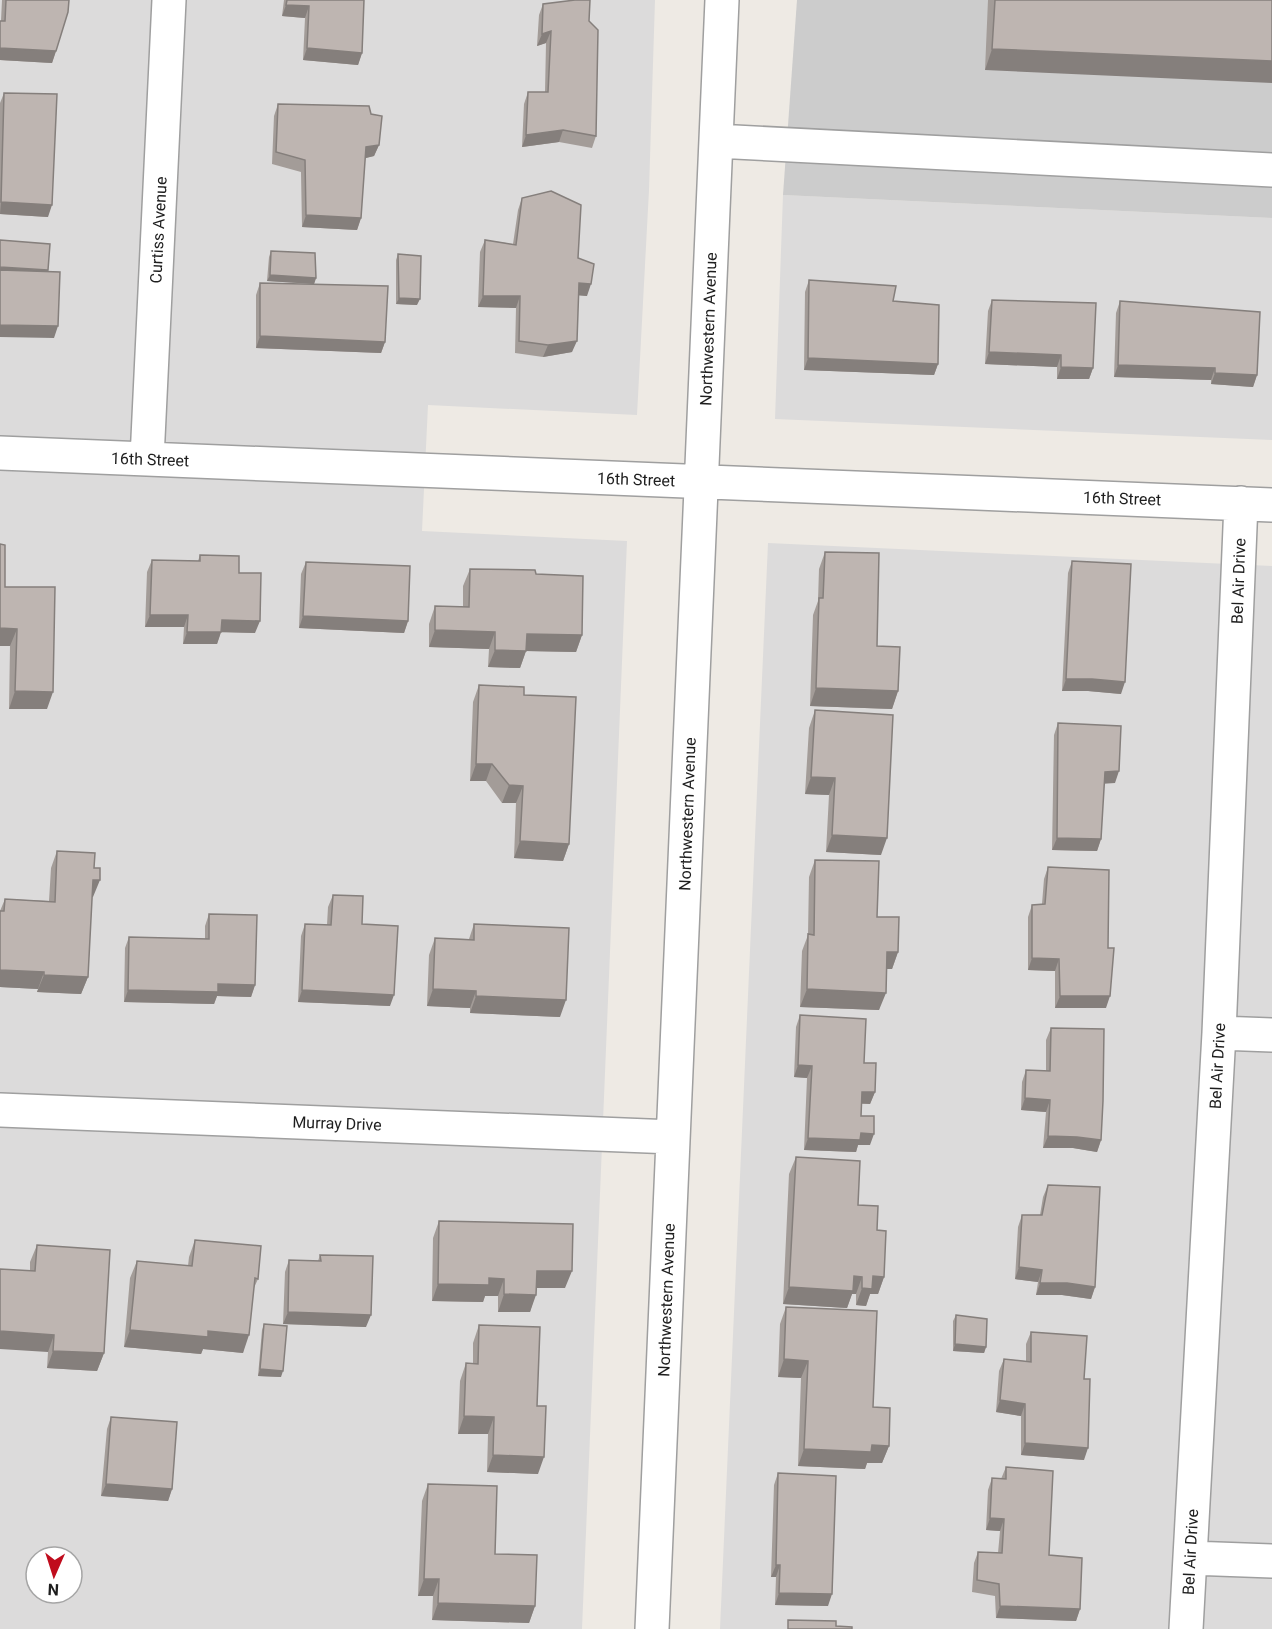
<svg xmlns="http://www.w3.org/2000/svg" width="1272" height="1629" font-family="Roboto,sans-serif">
<style>
.residential{fill:#dcdbdb;fill-rule:evenodd}
.religious{fill:#ccc}
.lines{fill:none;stroke-linecap:round;stroke-linejoin:round}
.minor-casing{stroke:#9f9f9f;stroke-width:36}
.minor{stroke:#fff;stroke-width:33}
.wall{fill:#a39c98}
.shaded-wall{fill:#857f7c}
.building{fill:#beb5b1;stroke:#857f7c;stroke-width:1.5}
.labels{text-anchor:middle;stroke-width:5;stroke-linejoin:round;paint-order:stroke}
.street-label{font-size:16px;fill:#1e1e1e;stroke:#fff}
</style>
<rect width="100%" height="100%" fill="#eeeae4"/>
<!-- residential -->
<path class="residential" d="M0,0h655l-6,190 -12,225 -209,-10 -6,126 205,10 -45,1088h-582zM36,1557h36v36h-36z
M783,195l489,23v222l-497,-21z
M768,543l504,23v1063h-552z"/>
<!-- religious -->
<path class="religious" d="M797,0h475v218l-489,-23z"/>
<g class="lines">
<defs>
<path id="minor" d="M716,141l556,29
M0,453l1272,52
M147,459l22,-459
M1219,1033l53,2
M0,1110l673,27
M1190,1558l82,3
M652,1629l70,-1629
M1186,1629l33,-596 22,-530"/>
</defs>
<!-- minor casing -->
<use href="#minor" class="minor-casing"/>
<!-- minor -->
<use href="#minor" class="minor"/>
</g>
<!-- wall -->
<path class="wall" d="M2,0h67l-13,51 -4,12 -52,-3v-39h1z
M284,0h80l-2,53 -4,12 -55,-5 2,-42 -23,-2z
M988,0h284l-287,70z
M543,4l46,17 7,115 -4,12 -33,-6 -37,5 2,-43 4,-12h17l1,-49 -9,3 2,-31z
M4,93l44,124 -48,-3v-111z
M278,104l101,41 -5,11 -9,2 -4,60 -4,12 -55,-3 -1,-55 -29,-8 2,-48z
M522,198l56,60 9,38 -9,-1 -6,57 -29,5 -28,-4 1,-45 -38,-1 2,-55 5,-12 28,4 5,-34z
M271,251l45,27 -2,6 -47,-3 2,-24z
M398,254l19,51 -21,-1v-44z
M809,280l84,21 45,63 -4,11 -130,-5 1,-78z
M260,283l125,59 -4,11 -125,-5v-53z
M992,300l101,68 -4,11h-32v-12l-72,-3 3,-53z
M1120,301l137,74 -4,12 -42,-3v-4l-97,-3 2,-64z
M825,552l52,94 21,45 -6,18 -82,-3 3,-91 5,-14 1,-32z
M200,555l39,18 16,60 -34,-1 -4,12h-34l1,-17h-39l2,-55 5,-12 46,1z
M1072,561l49,133 -33,-3h-26l6,-118z
M306,562l102,59 -4,12 -105,-5 2,-54z
M470,569l66,5 46,61 -6,17 -50,-1 -6,17 -32,-1 1,-18 -60,-2v-23l6,-18 28,1v-21z
M5,587l42,122h-38l1,-63z
M479,685l45,10 45,149 -6,17 -49,-3 2,-55h-14l-16,-22h-16l3,-79z
M815,710l66,145 -55,-3 3,-57 -24,-1 4,-66z
M1058,723l57,60h-11l-3,56 -4,12 -45,-1 2,-115z
M57,851l36,46h-1l-4,80 -7,17 -44,-2 1,-3 -38,-2v-76l5,-12 44,2 2,-33z
M815,860l62,57 21,35 -6,17h-6l-7,41 -79,-3 2,-56 6,-16 1,-58z
M1048,867l58,141h-51v-37l-27,-1v-53l4,-12 10,-1 2,-25z
M333,895l29,29 28,82 -92,-4 3,-66 4,-12 22,1 1,-18z
M209,914l46,71 -4,12 -34,-1 -3,8 -90,-2 1,-54 4,-11 76,2v-13z
M474,924l86,93 -90,-4v-5l-43,-2 2,-51 6,-17 34,1z
M800,1015l64,48 11,29 -5,12h-8l-1,12 9,29h-12l-2,7 -52,-2 3,-72 -13,-1 2,-50z
M1051,1028l50,112 -4,12 -24,-4h-30l3,-36 -25,-2 1,-28 4,-12 20,1v-31z
M796,1157l62,48 19,25 7,47 -6,17h-8l-4,12 -10,-1v-11h-4l-5,14 -64,-4 6,-130z
M1048,1185l47,102 -4,12 -29,-4h-26l2,-13 -23,-3 3,-52 4,-12h18l3,-18z
M439,1221l126,67h-28l-7,24h-32v-16h-13l-2,6 -51,-1 1,-63z
M195,1240l63,39 -5,11 -10,63 -40,-4 -2,5 -77,-7 6,-69 7,-17 51,5 1,-9z
M37,1245l67,108 -7,18 -50,-3 1,-16 -18,-81v-9z
M320,1255l46,72 -83,-3 2,-52 4,-12 29,1z
M786,1307l87,100 16,39 -7,17h-15l-2,6 -67,-3 3,-88 -23,-1 2,-53z
M956,1315l30,32 -2,6 -31,-2v-30z
M264,1324l17,53 -23,-1 4,-46z
M479,1325l58,81 1,68 -51,-2 1,-38h-30l2,-53 6,-18 7,1v-21z
M1031,1332l53,47v81l-63,-5v-39l-25,-4 3,-41 5,-12 22,2v-17z
M111,1417l61,72 -4,12 -67,-5 6,-67z
M1006,1467l43,88 31,54 -4,12 -80,-3 -1,-22 -23,-4 2,-29 4,-11 20,1 2,-22 -14,-1 2,-40 4,-12 9,1z
M778,1473l50,133 -53,-1 1,-28h-5l3,-92z
M428,1484l107,122 -6,17 -97,-3 1,-24h-15l4,-95z"/>
<!-- shaded-wall -->
<path class="shaded-wall" d="M286,5l23,1 -4,12 -23,-2z
M551,31l-5,12 -9,3 5,-12z
M0,48l56,3 -4,12 -52,-3z
M307,48l55,5 -4,12 -55,-5z
M992,49l280,12v22l-287,-13z
M563,130l-4,12 -37,5 4,-12z
M379,145l-5,11 -12,3 4,-12z
M1,202l51,3 -4,12 -48,-3z
M306,215l55,3 -4,12 -55,-3z
M0,267l48,3 -2,7 -46,-4z
M270,275l46,3 -2,6 -47,-3z
M579,283l12,1 -4,12 -13,-1z
M483,296h37l-4,12 -38,-1z
M399,298l21,1 -3,6 -21,-1z
M0,325l58,1 -4,12 -54,-1z
M260,336l125,6 -4,11 -125,-5z
M577,341l-5,11 -29,5 5,-12z
M989,352l72,3 -4,12 -72,-3z
M808,358l130,6 -4,11 -130,-5z
M1118,365l97,3 -4,12 -97,-3z
M1061,367l32,1 -4,11h-32z
M1215,373l42,2 -4,12 -42,-3z
M150,615h38l-4,12h-39z
M303,616l105,5 -4,12 -105,-5z
M222,620l38,1 -5,12 -38,-1z
M0,628l17,1 -7,17h-10z
M435,630l60,2 -6,17 -60,-2z
M187,632h34l-4,12h-34z
M527,634l55,1 -6,17 -50,-1 -6,17 -32,-1 7,-17z
M1066,679h26l33,3 -4,12 -33,-3h-26z
M816,688l82,3 -6,18 -82,-3z
M15,691l38,1 -6,17h-38z
M476,764h16l-6,17h-16z
M1119,771l-4,12 -15,1 5,-12z
M811,777l24,1 -6,17 -24,-1z
M509,785l14,1 -7,17h-14z
M832,835l55,3 -6,17 -55,-3z
M1057,838l44,1 -4,12 -45,-1z
M520,841l49,3 -6,17 -49,-3z
M93,880h7l-7,17h-6z
M887,952h11l-6,17h-12z
M1032,958l27,1 -4,12 -27,-1z
M0,970l44,2 -6,17 -38,-2z
M44,975l44,2 -7,17 -44,-2z
M218,984l37,1 -4,12 -34,-1 -3,8 -90,-2 4,-12z
M433,989l43,2 -6,17 -43,-2z
M807,989l79,4 -7,17 -79,-3z
M302,990l92,5 -4,11 -92,-4z
M476,996l90,4 -6,17 -90,-4z
M1060,996h50l-4,12h-51z
M798,1065l14,1 -5,12 -13,-1z
M862,1092h13l-5,12 -12,-1z
M1025,1098l25,2 -4,12 -25,-2z
M861,1133l13,1 -4,11h-12l-2,7 -52,-2 4,-12z
M1048,1136l29,1 24,3 -4,12 -24,-4h-30z
M1019,1267l23,3 -4,12 -23,-3z
M537,1271h35l-7,17h-35z
M854,1276l8,1 -6,17h-4l-5,14 -64,-4 6,-17z
M873,1276l11,1 -6,17h-8l-4,12 -10,-1 6,-17z
M489,1278l15,1 -6,17h-13l-2,6 -51,-1 6,-17z
M1040,1283h27l28,4 -4,12 -29,-4h-26z
M504,1294l32,1 -6,17h-32z
M288,1312l83,3 -5,12 -83,-3z
M130,1330l78,1 41,4 -6,18 -40,-4 -2,5 -77,-7z
M0,1331l54,4 -6,17 -48,-3z
M955,1344l31,3 -2,6 -31,-2z
M53,1351l51,2 -7,18 -50,-3z
M784,1359l24,2 -7,17 -23,-1z
M260,1369l23,2 -2,6 -23,-1z
M1000,1400l25,4 -4,12 -25,-4z
M464,1416l30,1 -6,17h-30z
M1025,1443l63,5 -4,12 -63,-5z
M872,1445l17,1 -7,17h-15l-2,6 -67,-3 6,-17z
M493,1455l51,2 -6,17 -51,-2z
M106,1484l66,5 -4,12 -67,-5z
M990,1518l14,1 -4,12 -14,-1z
M776,1565h4l-4,12h-5z
M424,1579h15l-6,17h-15z
M779,1593l53,1 -4,12 -53,-1z
M438,1603l97,3 -6,17 -97,-3z
M1000,1606l80,3 -4,12 -80,-3z"/>
<!-- building -->
<path class="building" d="M6,0h63l-1,12 -12,39 -56,-3v-27h5z
M287,0h77l-2,53 -55,-5 2,-42 -23,-1z
M575,0h15l-1,21 9,9 -2,106 -33,-6 -37,5 2,-43h20l3,-61 -9,3 1,-30z
M995,0h277v61l-280,-12z
M4,93l53,1 -5,111 -51,-3z
M278,104l91,2 2,8 11,2 -3,29 -13,2 -5,71 -55,-3 -1,-55 -29,-8z
M551,191l30,14 -3,53 16,6 -3,20 -12,-1 -2,58 -29,4 -29,-4 1,-45h-37l2,-56 31,5 6,-47z
M0,240l50,4 -2,26 -48,-3z
M271,251l44,2 1,25 -46,-3z
M398,254l23,2 -1,43 -21,-1z
M0,270l60,2 -2,54 -58,-1z
M809,280l87,6 -3,15 46,4 -1,59 -130,-6z
M260,283l128,3 -3,56 -125,-6z
M992,300l104,3 -3,65 -32,-1v-12l-72,-3z
M1120,301l140,11 -3,63 -42,-2v-5l-97,-3z
M0,544l5,1v42h50l-2,105 -38,-1 2,-62 -17,-1z
M825,552l54,1 -2,93 23,1 -2,44 -82,-3 3,-90h4z
M200,555l39,1v17h22l-1,48 -38,-1 -1,12h-34l1,-17h-38l2,-55 48,1z
M1072,561l59,3 -6,118 -33,-3h-26z
M306,562l104,4 -2,55 -105,-5z
M470,569l65,1 1,4 47,2 -1,59 -55,-1 -1,17 -31,-1v-18l-60,-2v-24l34,1z
M479,685l45,2v8l52,2 -7,147 -49,-3 3,-55 -14,-1 -17,-21h-16z
M815,710l78,5 -6,123 -55,-3 3,-57 -24,-1z
M1058,723l63,3 -2,45 -14,1 -4,67 -44,-1z
M57,851l38,2 -1,15h6v12h-7l-5,97 -44,-2v-3l-44,-2v-59h4l1,-12 50,3z
M815,860l64,1 -2,56h22l-1,35h-11l-1,41 -79,-4 1,-55 6,1z
M1048,867l61,3 -1,78h6l-4,48h-50l-1,-37 -27,-1v-53l13,-1z
M333,895l30,1 -1,28 36,2 -4,69 -92,-5 3,-66 26,1z
M209,914l48,1 -2,70 -37,-1v8l-90,-2 1,-53 80,2z
M474,924l95,4 -3,72 -90,-4v-5l-43,-2 2,-51 39,2z
M800,1015l66,4 -2,44h12l-1,29h-13l-1,24h13v18l-13,-1 -1,7 -52,-2 4,-72 -14,-1z
M1051,1028l53,1 -1,72 -2,39 -24,-3 -29,-1 2,-36 -25,-2 1,-28 24,1z
M796,1157l64,4 -2,44 20,1 -1,24 9,1 -2,46 -11,-1 -1,13 -10,-1v-11l-8,-1 -1,15 -64,-4z
M1048,1185l52,2 -5,100 -28,-4h-27l2,-13 -23,-3 3,-52h20z
M439,1221l134,3 -1,47h-35l-1,24 -32,-1v-15l-15,-1v7l-51,-1z
M195,1240l66,6 -3,33 -3,-1 -6,57 -41,-4v6l-78,-7 7,-69 55,5z
M37,1245l73,5 -6,103 -51,-2 1,-16 -54,-4v-62l35,2z
M320,1255l53,1 -2,59 -83,-3 1,-52 32,1z
M786,1307l91,4 -4,96 17,1 -1,38 -17,-1 -1,7 -67,-3 4,-88 -24,-2z
M956,1315l31,4 -1,28 -31,-3z
M264,1324l23,2 -4,45 -23,-2z
M479,1325l61,2 -3,79h9l-2,51 -51,-2 1,-38 -30,-1 2,-53 12,1z
M1031,1332l56,4 -3,43h6l-2,69 -63,-5v-39l-25,-4 4,-41 27,3z
M111,1417l66,5 -5,67 -66,-5z
M1006,1467l47,4 -4,84 33,3 -2,51 -80,-3 -1,-22 -22,-4 1,-28 24,1 2,-34 -14,-1 2,-40 14,1z
M778,1473l58,3 -4,118 -53,-1 1,-28h-4z
M428,1484l69,2 -2,68 42,1 -2,51 -97,-3 1,-24h-15z
M788,1620l48,1v5l16,1v2h-64z"/>
<g class="labels">
<!-- street labels -->
<g class="street-label">
<text transform="translate(158 230) rotate(-87)" y="6">Curtiss Avenue</text>
<text transform="translate(708 329) rotate(-88)" y="6">Northwestern Avenue</text>
<text transform="translate(150 459) rotate(2)" y="6">16th Street</text>
<text transform="translate(636 479) rotate(2)" y="6">16th Street</text>
<text transform="translate(1122 498) rotate(2)" y="6">16th Street</text>
<text transform="translate(1238 581) rotate(-88)" y="6">Bel Air Drive</text>
<text transform="translate(687 814) rotate(-88)" y="6">Northwestern Avenue</text>
<text transform="translate(1217 1066) rotate(-87)" y="6">Bel Air Drive</text>
<text transform="translate(337 1123) rotate(2)" y="6">Murray Drive</text>
<text transform="translate(666 1300) rotate(-88)" y="6">Northwestern Avenue</text>
<text transform="translate(1190 1552) rotate(-87)" y="6">Bel Air Drive</text>
</g>
</g>
<!-- north arrow -->
<g transform="translate(54 1575) rotate(183)"><circle r="28" fill="#ffffff" stroke="#a5a5a5" stroke-width="1.5"/>
<path d="M0-4.5L10 22L0 15L-10 22Z" fill="#c00c1d"/>
<text y="-9" font-size="16" font-weight="bold" text-anchor="middle" fill="#1e1e1e">N</text>
</g>
</svg>
